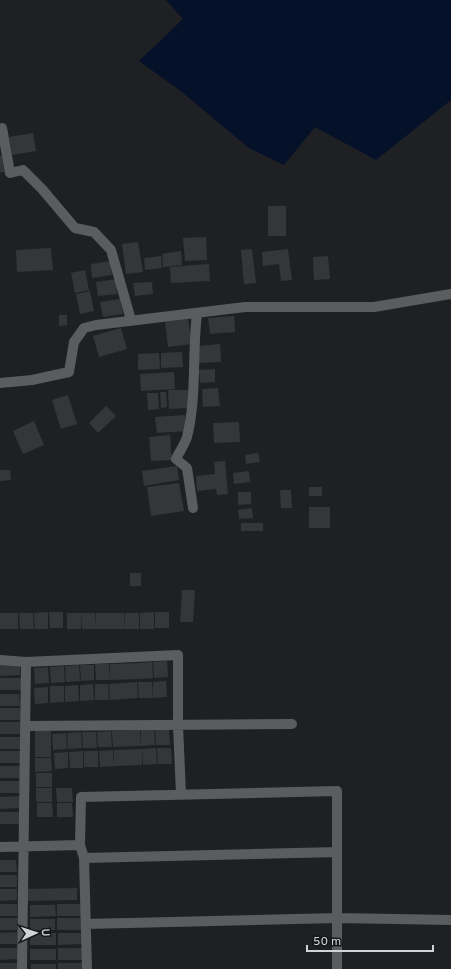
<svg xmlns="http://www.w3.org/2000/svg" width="451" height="969" font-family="Overpass,sans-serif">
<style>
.water{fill:#051128}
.building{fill:#34363a}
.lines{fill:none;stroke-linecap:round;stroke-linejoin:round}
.minor{stroke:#5b5c5e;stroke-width:10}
</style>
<rect width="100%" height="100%" fill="#1e2024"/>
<!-- water -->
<path class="water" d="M166,0h285v100l-75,60 -61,-33 -31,38 -35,-17 -67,-56 -43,-31 44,-42z"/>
<!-- building -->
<path class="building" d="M33,133l3,18 -24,4 -3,-18z
M0,156h2l2,16h-4z
M268,206h18v30h-18z
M206,237l1,23 -22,1 -2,-23z
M138,242l5,30 -17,2 -4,-30z
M51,248l2,22 -36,2 -1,-22z
M252,249l4,34 -12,1 -3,-34z
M288,249l4,31 -11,1 -2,-17 -16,2 -1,-14z
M181,251l1,14 -19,2 -1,-13z
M161,256l1,12 -17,2 -1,-12z
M328,256l2,23 -16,1 -1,-23z
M110,261l2,14 -20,3 -1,-14z
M209,264l1,17 -39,2 -1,-16z
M85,270l4,20 -14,3 -4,-20z
M116,279l1,15 -19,2 -2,-14z
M152,282l1,12 -18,2 -2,-13z
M90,291l4,20 -14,3 -4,-20z
M120,299l3,15 -20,3 -3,-15z
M59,315h8v10l-8,1z
M234,316l1,16 -25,2 -2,-16z
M188,319l4,25 -24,3 -3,-25z
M121,328l6,21 -28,8 -6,-21z
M220,344l1,18 -23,1 -1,-17z
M182,352l1,15 -22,1v-15z
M159,353l1,16 -22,1v-16z
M215,369v13l-15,1 -1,-13z
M174,372l1,17 -34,2 -1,-17z
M218,388l2,18 -17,1 -1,-18z
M168,390h20l1,18 -20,1z
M160,392h6l1,15 -6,1z
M147,393h11l1,16 -11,1z
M68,395l9,29 -16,5 -9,-29z
M106,406l10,10 -18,17 -9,-10z
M185,415l1,16 -29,2 -2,-16z
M34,421l10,24 -21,9 -10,-23z
M239,422l1,20 -26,1 -1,-20z
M170,435l2,25 -21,1 -2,-24z
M258,453l2,9 -14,2 -1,-9z
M225,461l3,33 -11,1 -1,-6 -19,2 -1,-15 19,-2 -1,-12z
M177,466l2,14 -35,6 -2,-15z
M0,470h10l1,10 -11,1z
M249,471l1,11 -16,2 -1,-11z
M179,483l5,28 -33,5 -4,-29z
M309,487h13v9h-13z
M280,490h11l1,18h-11z
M238,492h13v12l-13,1z
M309,507h21v21h-21z
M252,508l1,10 -14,1 -1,-9z
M241,523h22v8h-22z
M130,573h11v13h-11z
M182,590h13l-2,32h-13z
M48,612v17h-13l-1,-16z
M49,612h14v16h-13z
M154,612v17h-14v-16z
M155,612h14v16h-14z
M0,613h4v16h-4z
M4,613h14v16h-14z
M19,613h14l1,16h-14z
M67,613h14v16h-14z
M81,613h14l1,16h-14z
M96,613h28l1,16h-29z
M125,613h14v16h-14z
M167,661l1,16 -14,1 -1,-16z
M152,662l1,16 -14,1 -1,-16z
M138,663l1,16 -29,1v-16z
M0,664h20v11l-20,1z
M95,664h14l1,16h-14z
M79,665l1,16 -14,1 -1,-16z
M80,665h14v15l-13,1z
M64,666l1,16 -14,1 -1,-16z
M48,667l1,16 -14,1 -1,-16z
M0,678h21v12h-21z
M166,681l1,16 -14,1v-16z
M137,682l1,16 -28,2 -1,-16z
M138,682h14l1,16h-14z
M93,684l1,16 -14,1v-16z
M95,684h13l1,16h-14z
M78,685l1,16 -14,1v-16z
M50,686h14v16l-14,1z
M48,687v16l-13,1 -1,-16z
M0,694h19l1,12h-20z
M0,708h20v12h-20z
M0,722h20v12h-20z
M35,729h16v28h-16z
M154,729l1,16 -14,1v-16z
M155,729h14l1,16h-14z
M140,730l1,16 -28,1 -1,-16z
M111,731l1,16h-14l-1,-15z
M81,732l1,16 -14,1 -1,-16z
M82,732h14l1,16h-14z
M66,733l1,16 -14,1 -1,-16z
M0,737h20v12h-20z
M156,748l1,16 -14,1 -1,-16z
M157,748h14l1,16h-14z
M142,749v16l-28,1v-16z
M113,750l1,16 -14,1 -1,-16z
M0,751h20v12h-20z
M83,751v17h-13l-1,-16z
M84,751h14v16h-14z
M68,752v16l-13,1 -1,-16z
M35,758h16l1,13 -17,1z
M0,766h20v12h-20z
M36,773h16v14h-16z
M0,781h20v12h-20z
M36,788h16v14h-16z
M56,788h16l1,14h-16z
M21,796v12l-21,1v-12z
M37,803h15l1,14h-16z
M57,803h15l1,14h-16z
M0,812h21v12h-21z
M0,860h16l1,12h-17z
M0,875h17v12h-17z
M77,888v12l-51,1 -1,-12z
M0,889h17v11l-17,1z
M0,904h17v12h-17z
M57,904h26v12h-26z
M30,905h25l1,11 -26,1z
M0,918h17v12h-17z
M57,918h26v12h-26z
M30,919h25v11h-25z
M17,932v12h-17v-11z
M30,933h26v12h-26z
M58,933h25v11l-25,1z
M0,948h17v11l-17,1z
M58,948h25v12h-25z
M30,949h26v11h-26z
M0,963h17l1,6h-18z
M58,963h26v6h-26z
M31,964h25v5h-25z"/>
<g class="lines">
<!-- minor -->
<path class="minor" d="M0,129l2,-1 8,45 13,-3 19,19 33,39 19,4 17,18 20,70
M0,383l32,-3 37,-8 5,-30 10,-14 12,-3 149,-18h129l77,-13
M193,508l-6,-40 -11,-9c3,-7 9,-15 11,-22 10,-40 5,-83 10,-123
M0,660l26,2 152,-7v70l3,69
M25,726l267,-2
M0,847l80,-2
M84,858l253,-6
M86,924l251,-6 114,2
M22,969l4,-307
M87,969l-3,-111 -4,-13 1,-48 256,-6v178"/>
</g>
<!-- north arrow -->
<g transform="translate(36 933) rotate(87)" stroke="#15171a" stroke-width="3" paint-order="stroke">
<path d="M0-3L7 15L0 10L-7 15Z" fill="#d1d3d5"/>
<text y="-6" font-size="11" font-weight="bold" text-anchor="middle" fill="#d1d3d5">U</text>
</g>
<!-- scale -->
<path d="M307 945v6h126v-6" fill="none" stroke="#d1d3d5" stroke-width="2"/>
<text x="313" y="945" font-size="12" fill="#d1d3d5" stroke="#15171a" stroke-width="3" paint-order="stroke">50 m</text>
</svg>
